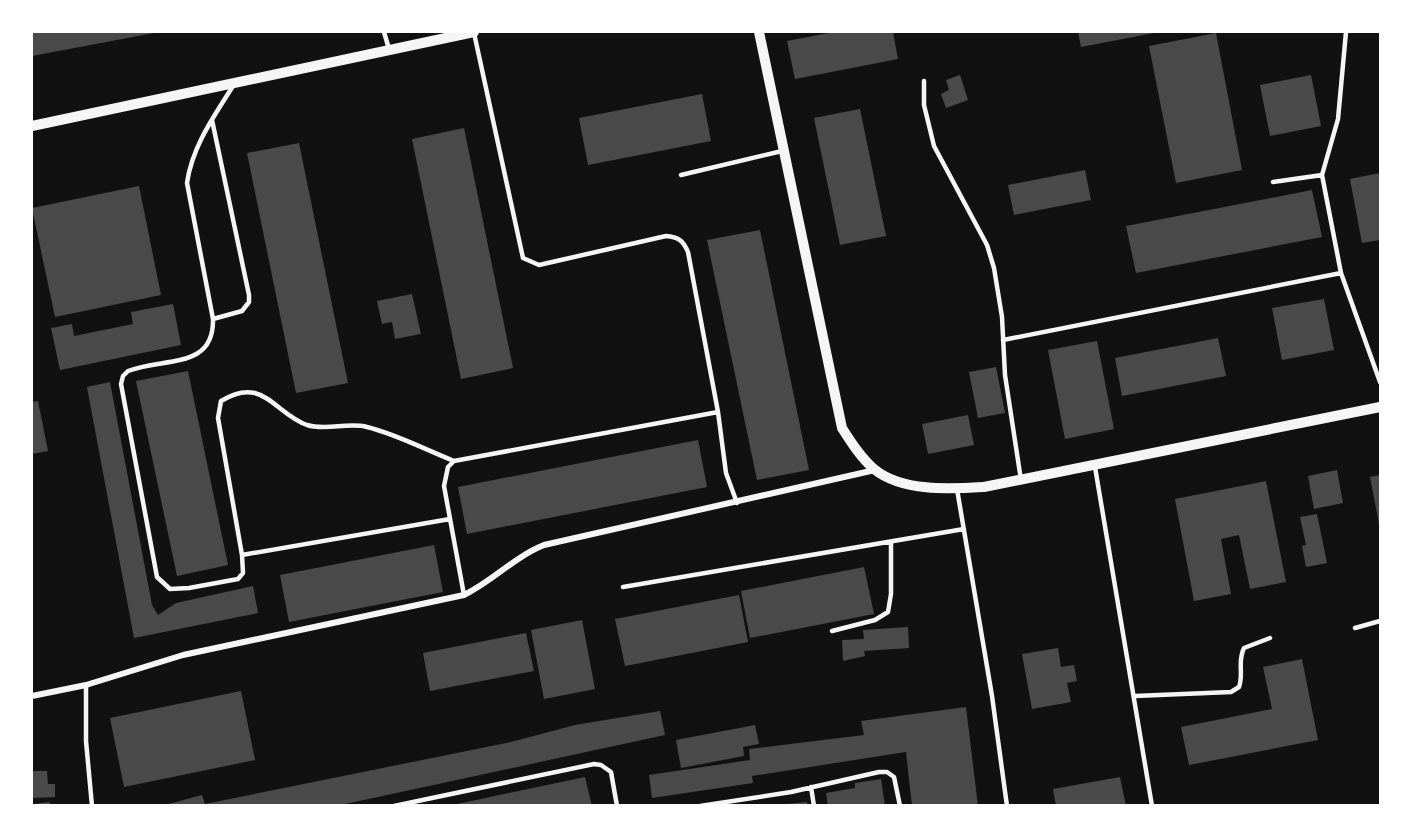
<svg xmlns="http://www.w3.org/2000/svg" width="1412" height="837" font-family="'Exo 2',sans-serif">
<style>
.building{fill:#4a4a4a}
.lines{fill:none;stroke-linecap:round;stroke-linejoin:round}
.service{stroke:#f5f5f5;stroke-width:4.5}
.minor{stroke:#f5f5f5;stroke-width:6}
.tertiary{stroke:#f5f5f5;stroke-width:10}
</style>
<rect width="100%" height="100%" fill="#111"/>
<!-- building -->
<path class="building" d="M32,32h121l1,1 -122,23z
M834,32h59l5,27 -103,20 -8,-38z
M1078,32h76v1l-73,14z
M1216,33l26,137 -66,13 -27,-137z
M960,75l8,25 -22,8 -5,-14 8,-4 -3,-10z
M1311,75l10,51 -51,10 -10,-51z
M702,94l9,47 -123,24 -9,-47z
M860,109l26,127 -46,9 -26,-127z
M464,128l49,240 -52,11 -49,-240z
M299,143l49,240 -52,10 -49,-240z
M1085,170l6,30 -77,15 -6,-30z
M1380,173v67l-18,3 -12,-64z
M139,186l22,109 -106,22 -23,-109z
M1312,190l10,47 -186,36 -10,-47z
M760,230l49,240 -52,10 -50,-240z
M412,294l9,40 -26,5 -3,-17 -10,2 -5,-23z
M1324,299l10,51 -52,10 -10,-52z
M173,304l8,41 -121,25 -9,-42 21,-4 2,12 59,-12 -2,-12z
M1218,338l8,38 -104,20 -7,-38z
M1097,341l17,88 -49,10 -17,-89z
M996,367l9,46 -27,5 -9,-46z
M188,371l40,194 -51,11 -41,-195z
M110,382l42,223 6,10 18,-12 77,-17 5,27 -124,25 -47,-251z
M38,401l10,50 -16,3v-52z
M968,415l6,30 -46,9 -6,-30z
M698,440l9,47 -240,47 -9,-47z
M1337,470l6,33 -29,6 -6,-33z
M1380,475v49h-1l-9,-47z
M1266,481l20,101 -36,7 -11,-54 -18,4 10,55 -37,7 -19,-102z
M1317,514l10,49 -21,4 -4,-21 4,-1 -6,-28z
M434,545l9,47 -154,30 -9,-47z
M864,567l10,47 -124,24 -9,-47z
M739,595l9,47 -123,24 -10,-47z
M582,620l13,69 -51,10 -13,-69z
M908,627l1,21 -45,3 1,5 -22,5 -1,-21 22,-1 -1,-9z
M526,633l8,38 -104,20 -7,-38z
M1058,648l3,19 13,-2 3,16 -10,2 4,19 -39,7 -10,-55z
M1302,659l16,81 -129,25 -8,-38 91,-18 -9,-42z
M241,691l14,69 -131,27 -14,-69z
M966,707l12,99h-66l-6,-54 -154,24 1,7 -101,15 -3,-23 101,-15 -1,-11 115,-14 -3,-14z
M660,711l5,24 -329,71h-175l41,-11 3,9 306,-62 64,-17z
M755,725l4,19 -16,3 1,9 -63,12 -5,-28z
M32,771h15l1,13h7v13l-23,1z
M585,777l7,29h-134l-1,-2z
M1120,777l6,29h-70l-3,-17z
M881,779l4,27h-57l-2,-13 29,-5v-5z
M50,802l1,4h-18v-2z
M807,802l1,4h-20l-1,-2z"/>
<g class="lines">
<!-- service -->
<path class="service" d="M384,32l5,17
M1346,32l-8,87 -16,56 19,98 39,109
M474,33l49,225 16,7 127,-29c12,1 17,4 22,16l30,160 8,61 11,30
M924,81v24l10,41 53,99 7,23 8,49 3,58 16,105
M233,86c-19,30 -41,61 -46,97l26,136c1,51 -49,38 -85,52l-5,5 -2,8 36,193 13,12 19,-1 49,-9 5,-6 -1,-18 208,-36
M212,120l37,175v7l-7,9 -29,8
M681,175l101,-24
M1273,182l49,-7
M1003,340l338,-67
M1095,467l57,339
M957,489l35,207 15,110
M242,555l-24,-137 3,-17c42,-26 53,12 86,24 19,6 41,-3 60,2 29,7 59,23 87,34
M623,587l341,-58
M464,595l-20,-109 4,-19 6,-6 264,-49
M1355,628l25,-7
M832,631l43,-11 13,-8 3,-18v-51
M86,685v56l6,65
M1135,696l96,-4 8,-5c5,-14 -2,-25 5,-39l26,-10
M811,787l3,19
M394,806l200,-42 7,1 10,7 6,34
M700,806l91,-14 88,-20h8l7,5 6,29"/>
<!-- minor -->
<path class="minor" d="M32,696l54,-11 97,-30 281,-60c29,-14 50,-38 80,-50l331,-75"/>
<!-- tertiary -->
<path class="tertiary" d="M759,32l83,396c9,14 19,30 32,41 28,23 76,20 110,18l396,-80
M32,126l442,-94"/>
</g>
<!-- border -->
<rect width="1412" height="837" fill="none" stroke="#ffffff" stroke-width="66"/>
</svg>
